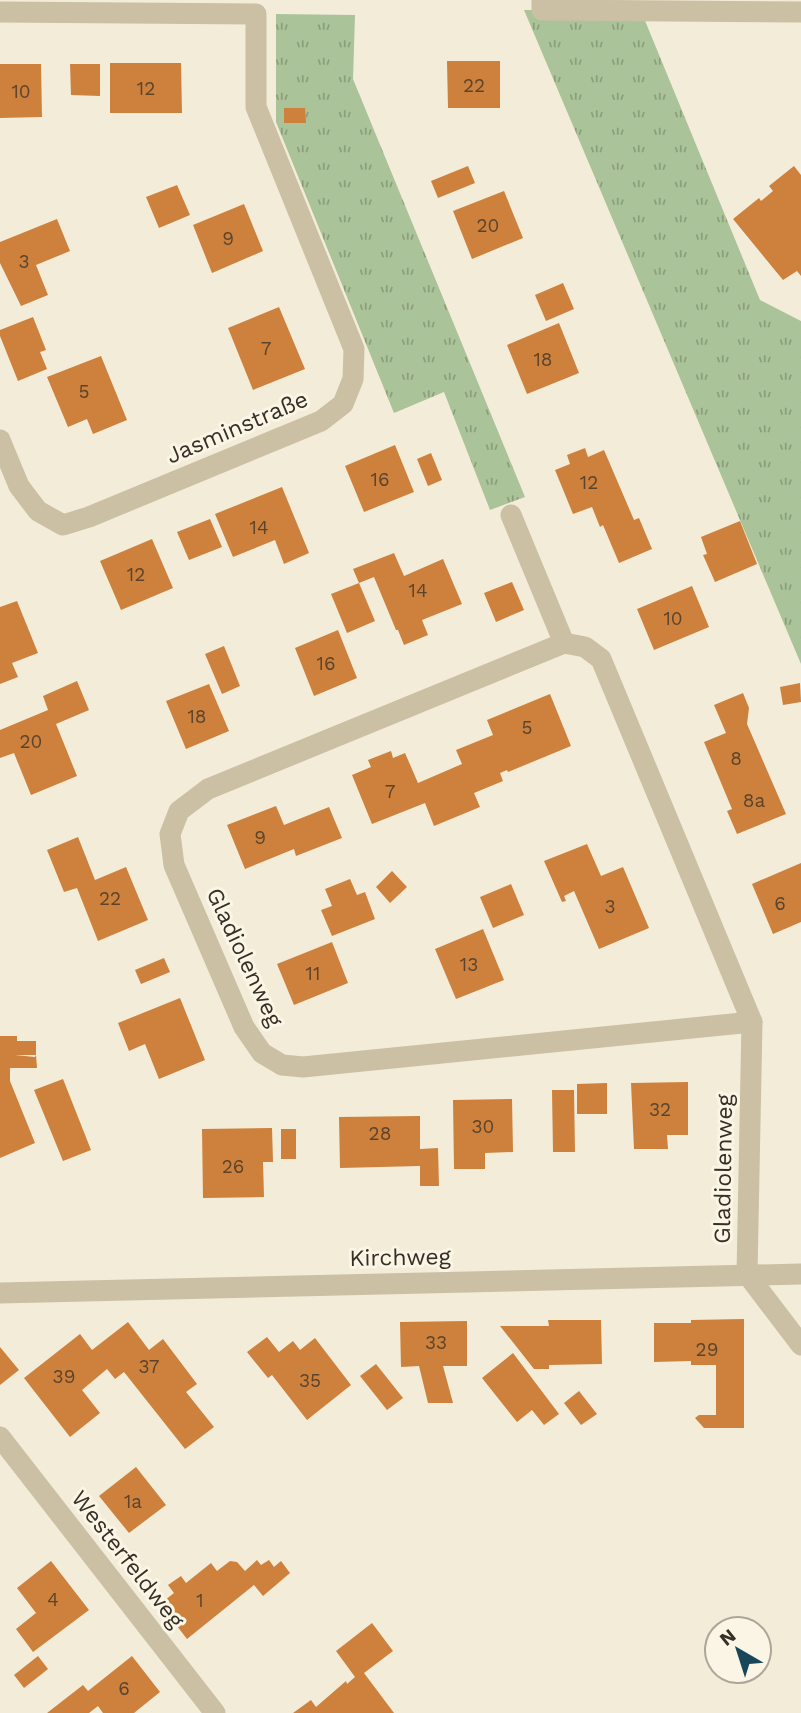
<svg xmlns="http://www.w3.org/2000/svg" width="801" height="1713" viewBox="0 0 801 1713" font-family="'Work Sans',sans-serif">
<defs>
<pattern id="grass-tufts" width="24" height="20" patternUnits="userSpaceOnUse" patternTransform="scale(1.75)"><rect width="24" height="20" fill="#abc398"/><path d="M3 7l-1-3M5 7V3M7 7l1-3M15 17l-1-3M17 17v-4M19 17l1-3" fill="none" stroke="#8c9f7c"/></pattern>
</defs>
<rect width="100%" height="100%" fill="#f3ecd9"/>
<g fill="url(#grass-tufts)">
<polygon points="524,10 641,11 760,300 801,321 801,664"/>
<polygon points="276,14 355,15 353,79 525,497 490,510 444,392 394,413 276,122"/>
</g>
<g fill="#cd813c">
<polygon points="447,61 500,61 500,108 448,108"/>
<polygon points="110,63 181,63 182,113 110,113"/>
<polygon points="0,64 41,64 42,117 0,118"/>
<polygon points="70,64 100,64 100,96 71,95"/>
<polygon points="284,108 305,108 306,123 284,123"/>
<polygon points="468,166 475,183 438,198 431,181"/>
<polygon points="794,166 801,175 801,276 797,271 783,280 733,219 759,198 761,201 773,191 769,186"/>
<polygon points="177,185 190,215 159,228 146,197"/>
<polygon points="504,191 523,238 472,259 453,211"/>
<polygon points="244,204 263,251 212,273 193,225"/>
<polygon points="57,219 70,251 36,265 48,295 21,306 0,263 0,242"/>
<polygon points="563,283 574,309 546,321 535,295"/>
<polygon points="279,307 305,369 253,390 228,328"/>
<polygon points="33,317 46,350 40,352 47,369 18,381 0,336 0,330"/>
<polygon points="559,323 579,373 527,394 507,345"/>
<polygon points="101,356 127,420 93,434 87,419 68,427 47,377"/>
<polygon points="395,445 414,492 364,512 345,466"/>
<polygon points="585,448 588,457 604,450 634,520 639,518 652,549 619,563 603,525 600,527 592,507 573,514 555,470 570,464 567,455"/>
<polygon points="431,453 442,480 428,486 417,459"/>
<polygon points="282,487 309,553 284,564 275,540 233,557 215,514"/>
<polygon points="210,519 222,547 189,560 177,532"/>
<polygon points="740,521 757,564 715,582 703,555 707,554 701,537"/>
<polygon points="152,539 173,588 121,610 100,561"/>
<polygon points="394,553 404,576 443,559 462,604 422,620 428,635 404,645 398,630 396,630 374,577 359,583 353,569"/>
<polygon points="512,582 524,610 496,622 484,593"/>
<polygon points="359,583 375,621 347,633 331,594"/>
<polygon points="692,586 709,627 654,650 637,609"/>
<polygon points="17,601 38,653 12,663 18,677 0,684 0,607"/>
<polygon points="338,630 357,678 314,696 295,648"/>
<polygon points="224,646 240,686 222,694 205,654"/>
<polygon points="77,681 89,710 56,724 77,776 31,795 14,753 0,758 0,730 48,710 43,696"/>
<polygon points="800,683 801,702 783,705 780,687"/>
<polygon points="209,684 229,731 186,749 166,701"/>
<polygon points="743,693 749,708 747,724 786,814 737,834 727,811 732,809 704,742 726,733 714,705"/>
<polygon points="550,694 571,746 508,772 507,770 500,773 503,781 474,793 480,807 434,826 425,803 372,824 352,775 371,767 368,760 391,751 393,758 405,753 418,783 462,764 456,750 493,735 487,720"/>
<polygon points="276,806 284,825 329,807 342,838 296,856 294,849 245,869 227,825"/>
<polygon points="78,837 95,880 126,867 148,920 98,941 77,888 64,892 47,850"/>
<polygon points="587,844 601,876 623,867 649,928 599,949 574,891 564,896 566,901 562,902 544,861"/>
<polygon points="801,863 801,922 773,934 752,884"/>
<polygon points="392,871 407,887 390,903 376,887"/>
<polygon points="350,879 357,895 365,892 375,919 332,936 321,910 332,906 325,889"/>
<polygon points="511,884 524,915 493,928 480,897"/>
<polygon points="483,929 504,980 456,999 435,949"/>
<polygon points="332,942 348,983 294,1005 277,964"/>
<polygon points="164,958 170,972 141,984 135,970"/>
<polygon points="180,998 205,1060 159,1079 145,1044 129,1051 118,1023"/>
<polygon points="0,1036 17,1036 17,1041 36,1041 36,1055 15,1055 35,1057 36,1055 37,1068 10,1068 10,1081 35,1143 0,1158"/>
<polygon points="63,1079 91,1150 63,1161 34,1090"/>
<polygon points="688,1082 688,1135 667,1135 668,1149 634,1149 631,1083"/>
<polygon points="607,1083 607,1114 577,1114 577,1084"/>
<polygon points="552,1090 574,1090 575,1152 553,1152"/>
<polygon points="512,1099 513,1152 485,1153 485,1169 454,1169 453,1100"/>
<polygon points="420,1116 420,1149 438,1148 439,1186 420,1186 420,1166 340,1168 339,1117"/>
<polygon points="272,1128 273,1162 263,1162 264,1197 203,1198 202,1129"/>
<rect x="281" y="1129" width="15" height="30"/>
<polygon points="744,1319 744,1428 704,1428 695,1418 699,1415 716,1415 716,1365 691,1365 691,1361 654,1362 654,1323 691,1323 691,1320"/>
<polygon points="548,1320 601,1320 602,1364 549,1365 549,1369 534,1369 500,1326 549,1326"/>
<polygon points="467,1321 467,1366 443,1366 453,1403 428,1403 419,1366 401,1367 400,1322"/>
<polygon points="128,1322 149,1350 163,1339 197,1384 186,1392 214,1427 185,1449 124,1372 115,1379 107,1369 82,1390 100,1413 70,1437 24,1378 80,1334 92,1350"/>
<polygon points="267,1337 279,1352 293,1341 300,1350 315,1338 351,1385 307,1420 272,1375 268,1378 247,1352"/>
<polygon points="0,1347 19,1370 0,1385"/>
<polygon points="513,1353 559,1414 544,1425 532,1410 517,1422 482,1378"/>
<polygon points="376,1364 403,1398 387,1410 360,1376"/>
<polygon points="579,1391 597,1414 581,1425 564,1403"/>
<polygon points="136,1467 166,1505 129,1533 99,1496"/>
<polygon points="257,1560 261,1565 269,1560 274,1567 281,1561 290,1573 263,1596 254,1585 187,1639 160,1604 174,1593 168,1585 181,1576 186,1583 211,1563 217,1571 230,1561 237,1562 245,1571"/>
<polygon points="51,1561 89,1610 33,1652 16,1629 36,1613 17,1588"/>
<polygon points="372,1623 393,1651 364,1673 394,1713 293,1713 311,1700 316,1707 346,1681 347,1684 355,1677 336,1651"/>
<polygon points="38,1656 48,1669 24,1688 14,1675"/>
<polygon points="132,1656 160,1692 134,1713 103,1713 98,1706 89,1713 47,1713 83,1685 88,1691"/>
</g>
<g fill="none" stroke-linecap="round" stroke-linejoin="round">
<g stroke="#cbbfa4" stroke-width="21">
<polyline points="542,0 542,10 801,12"/>
<polyline points="0,12 256,14 256,107 354,349 353,379 343,404 321,421 89,517 63,525 38,511 19,486 0,440"/>
<polyline points="511,515 564,643 208,789 179,811 170,834 174,865 244,1027 262,1053 282,1065 303,1067 752,1022"/>
<polyline points="564,643 585,647 601,659 752,1022 747,1274 801,1345"/>
<polyline points="0,1293 801,1274"/>
<polyline points="0,1437 215,1713"/>
</g>
</g>
<g text-anchor="middle" stroke-width="6" stroke-linejoin="round" paint-order="stroke">
<g font-size="19" fill="#5c442c">
<text x="474" y="92">22</text>
<text x="146" y="95">12</text>
<text x="21" y="98">10</text>
<text x="488" y="232">20</text>
<text x="228" y="245">9</text>
<text x="24" y="268">3</text>
<text x="266" y="355">7</text>
<text x="543" y="366">18</text>
<text x="84" y="398">5</text>
<text x="380" y="486">16</text>
<text x="589" y="489">12</text>
<text x="259" y="534">14</text>
<text x="136" y="581">12</text>
<text x="418" y="597">14</text>
<text x="673" y="625">10</text>
<text x="326" y="670">16</text>
<text x="197" y="723">18</text>
<text x="527" y="734">5</text>
<text x="31" y="748">20</text>
<text x="736" y="765">8</text>
<text x="390" y="798">7</text>
<text x="754" y="807">8a</text>
<text x="260" y="844">9</text>
<text x="110" y="905">22</text>
<text x="780" y="910">6</text>
<text x="610" y="913">3</text>
<text x="469" y="971">13</text>
<text x="313" y="980">11</text>
<text x="660" y="1116">32</text>
<text x="483" y="1133">30</text>
<text x="380" y="1140">28</text>
<text x="233" y="1173">26</text>
<text x="436" y="1349">33</text>
<text x="707" y="1356">29</text>
<text x="149" y="1373">37</text>
<text x="64" y="1383">39</text>
<text x="310" y="1387">35</text>
<text x="133" y="1508">1a</text>
<text x="53" y="1606">4</text>
<text x="200" y="1607">1</text>
<text x="124" y="1695">6</text>
</g>
<g font-size="23" fill="#362f26" stroke="#faf5e5">
<text transform="translate(237 427) rotate(-23)" y="8">Jasminstraße</text>
<text transform="translate(245 957) rotate(65)" y="8">Gladiolenweg</text>
<text transform="translate(723 1169) rotate(-89)" y="8">Gladiolenweg</text>
<text transform="translate(400 1257) rotate(-1)" y="8">Kirchweg</text>
<text transform="translate(128 1559) rotate(52)" y="8">Westerfeldweg</text>
</g>
</g>
<g transform="translate(738 1650) rotate(321)"><circle r="33" fill="#faf5e5" stroke="#aca699" stroke-width="2"/>
<path d="M0-5L12 26L0 18L-12 26Z" fill="#19475a"/>
<text y="-10" font-size="19" font-weight="bold" text-anchor="middle" fill="#362f26">N</text>
</g>
</svg>
